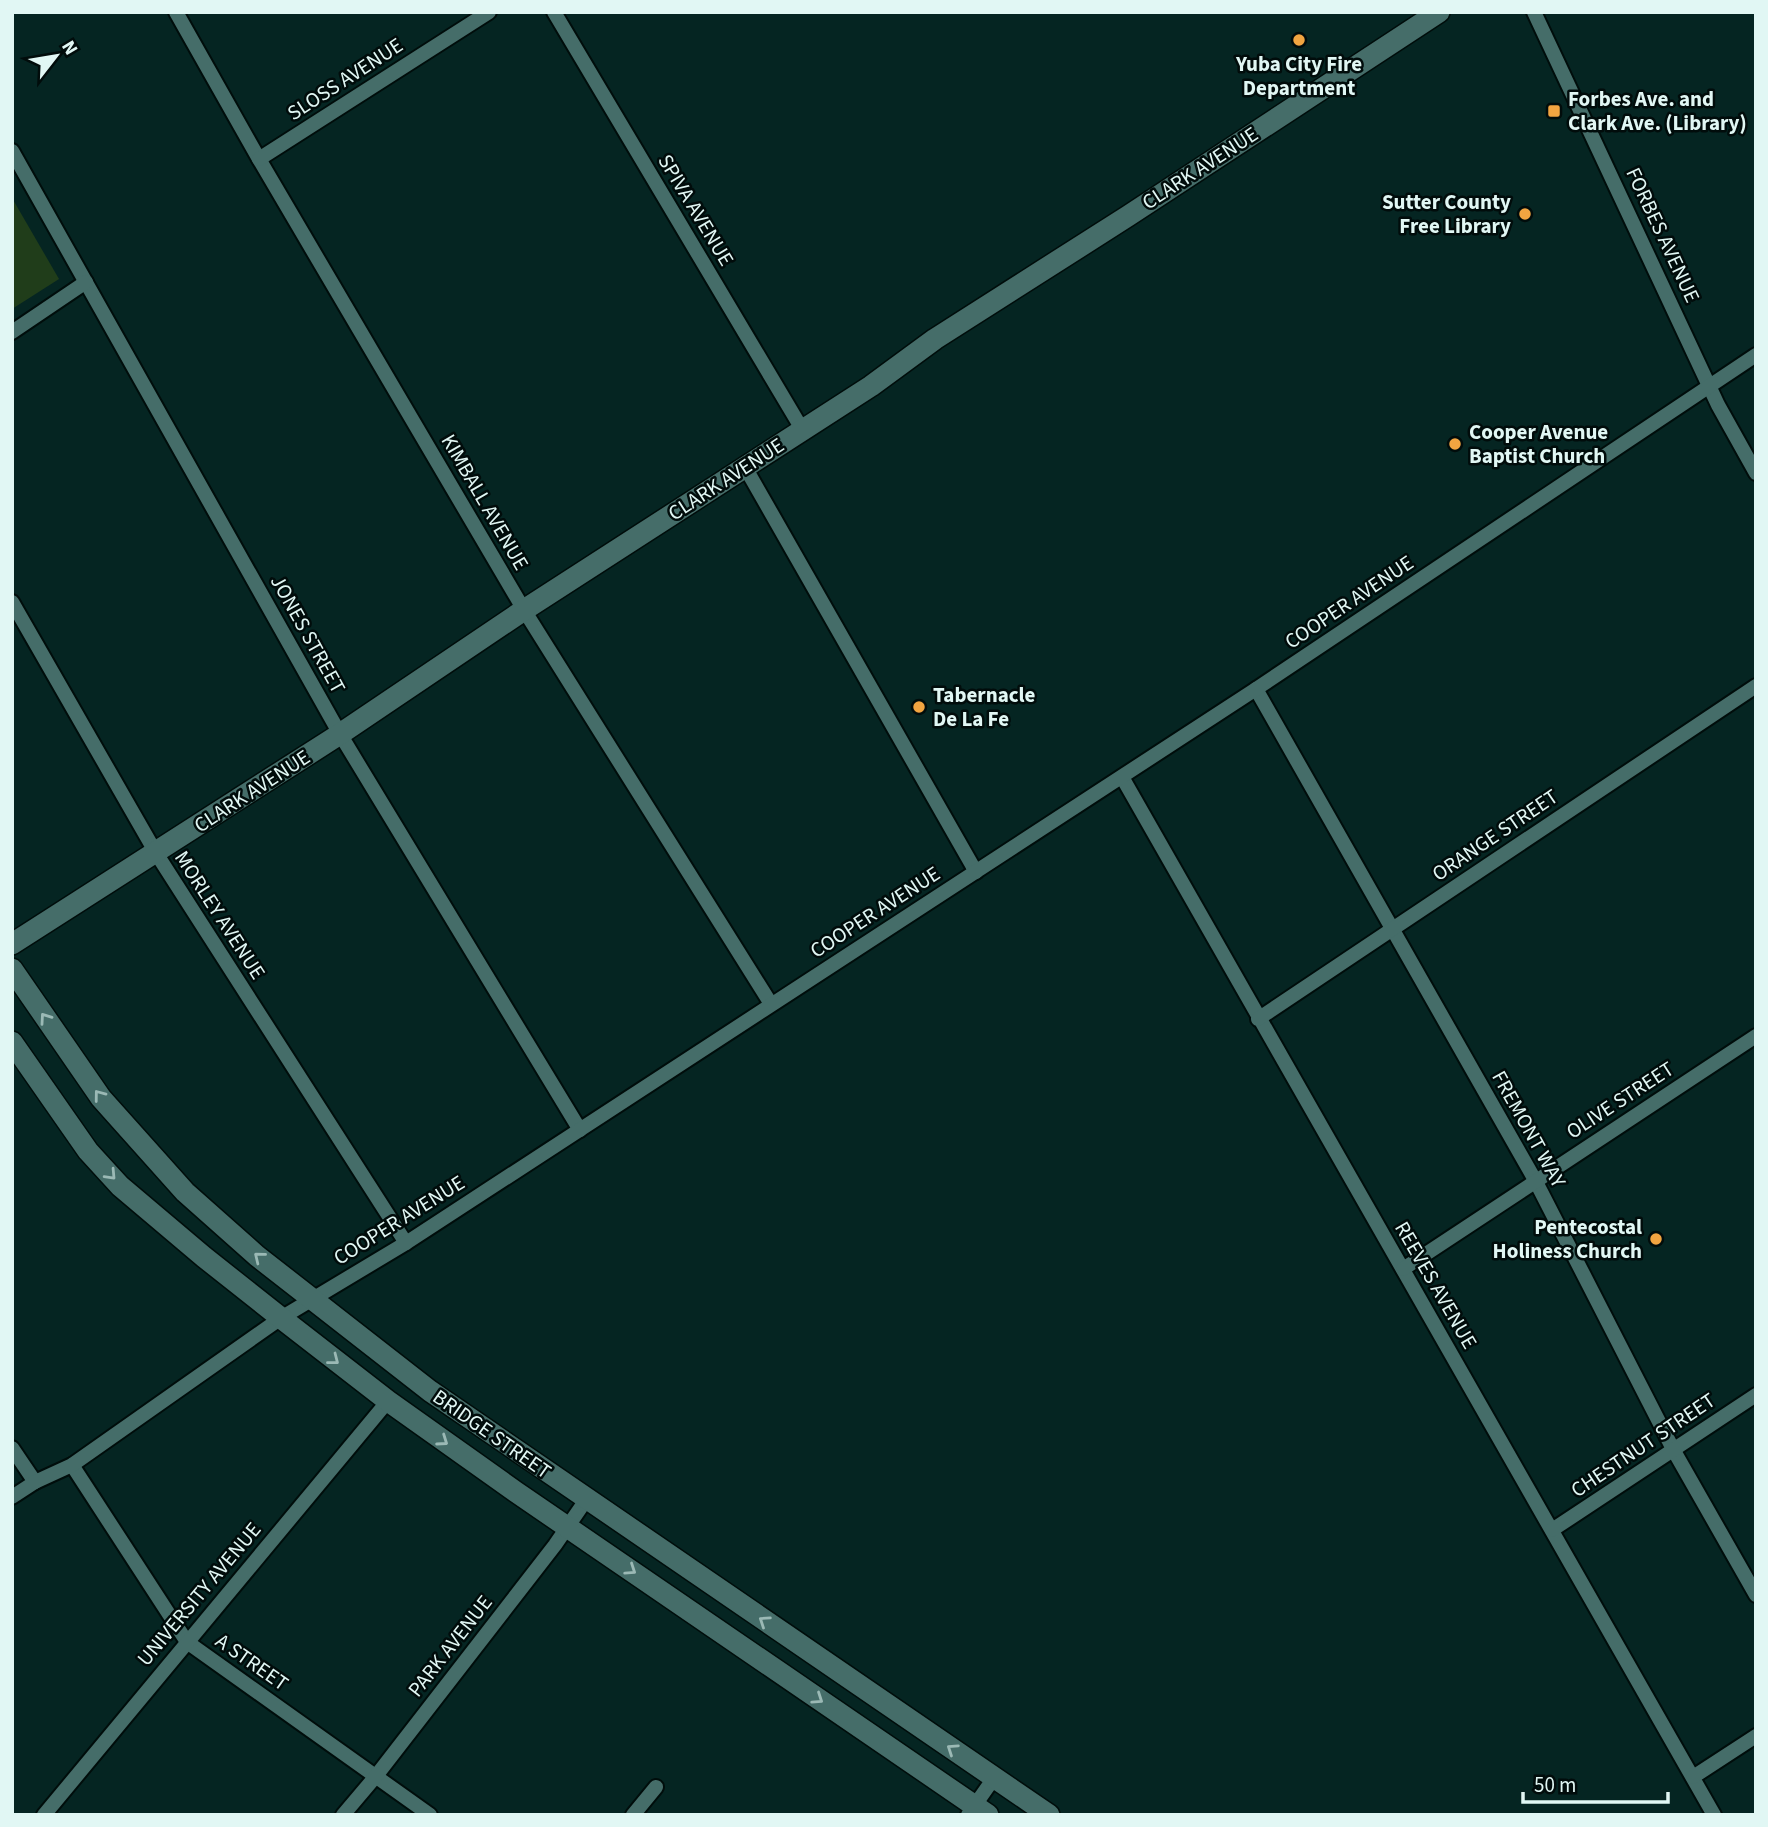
<svg xmlns="http://www.w3.org/2000/svg" width="1768" height="1827" viewBox="0 0 1768 1827" font-family="'Source Sans 3',sans-serif">
<rect width="100%" height="100%" fill="#052522"/>
<polygon fill="#203d1a" points="12,198 59,279 12,309"/>
<g fill="none" stroke-linecap="round" stroke-linejoin="round">
<defs>
<g id="street">
<polyline points="176,12 259,159 524,610 771,1004"/>
<polyline points="554,12 802,429"/>
<polyline points="1534,12 1718,405 1756,473"/>
<polyline points="12,151 340,734 580,1130"/>
<polyline points="259,159 489,12"/>
<polyline points="12,332 86,282"/>
<polyline points="745,467 976,872"/>
<polyline points="12,602 156,853 406,1243"/>
<polyline points="1256,689 1535,1180 1674,1451 1756,1595"/>
<polyline points="1122,777 1714,1815"/>
<polyline points="1258,1019 1756,686"/>
<polyline points="1403,1269 1756,1036"/>
<polyline points="12,1448 35,1482"/>
<polyline points="72,1465 187,1642 430,1815"/>
<polyline points="12,1497 35,1482 72,1465 281,1318 406,1243 1256,689 1756,355"/>
<polyline points="1552,1530 1756,1395"/>
<polyline points="1693,1777 1756,1736"/>
<polyline points="44,1815 388,1401"/>
<polyline points="343,1815 376,1776 555,1545 586,1500"/>
<polyline points="633,1815 656,1787"/>
<polyline points="968,1815 994,1778"/>
</g>
<g id="secondary">
<polyline points="12,944 340,734 524,610 871,386 935,339 1128,216 1439,12"/>
<polyline points="12,969 101,1098 185,1192 257,1256 430,1391 1049,1815"/>
<polyline points="12,1042 88,1151 120,1186 204,1257 281,1318 388,1401 516,1492 988,1815"/>
</g>
</defs>
<use href="#street" stroke="#000d0b" stroke-width="18"/>
<use href="#secondary" stroke="#000d0b" stroke-width="24"/>
<use href="#street" stroke="#456d69" stroke-width="14"/>
<use href="#secondary" stroke="#456d69" stroke-width="21"/>
</g>
<defs><path id="oneway-chevron" d="M-2-3.5L2.5 0L-2 3.5" fill="none" stroke-width="1.6" stroke-linecap="round" stroke-linejoin="round" transform="scale(1.75)"/></defs>
<g stroke="#9bb9b5">
<use href="#oneway-chevron" transform="translate(45 1018) rotate(-125)"/>
<use href="#oneway-chevron" transform="translate(99 1095) rotate(-127)"/>
<use href="#oneway-chevron" transform="translate(111 1175) rotate(47)"/>
<use href="#oneway-chevron" transform="translate(259 1257) rotate(-141)"/>
<use href="#oneway-chevron" transform="translate(334 1360) rotate(38)"/>
<use href="#oneway-chevron" transform="translate(443 1441) rotate(35)"/>
<use href="#oneway-chevron" transform="translate(631 1570) rotate(34)"/>
<use href="#oneway-chevron" transform="translate(764 1621) rotate(-146)"/>
<use href="#oneway-chevron" transform="translate(818 1699) rotate(34)"/>
<use href="#oneway-chevron" transform="translate(952 1749) rotate(-146)"/>
</g>
<g fill="#f2a541" stroke="#010c0b" stroke-width="2.5">
<circle cx="1299" cy="40" r="7"/>
<rect x="1547" y="104" width="14" height="14" rx="3.5"/>
<circle cx="1525" cy="214" r="7"/>
<circle cx="1455" cy="444" r="7"/>
<circle cx="919" cy="707" r="7"/>
<circle cx="1656" cy="1239" r="7"/>
</g>
<g text-anchor="middle" stroke-width="5" stroke-linejoin="round" paint-order="stroke">
<g font-size="21" font-weight="bold" fill="#e1f7f4" stroke="#010c0b" text-anchor="start">
<text x="1299" y="71" text-anchor="middle">Yuba City Fire<tspan x="1299" dy="24">Department</tspan></text>
<text x="1568" y="106">Forbes Ave. and<tspan x="1568" dy="24">Clark Ave. (Library)</tspan></text>
<text x="1511" y="209" text-anchor="end">Sutter County<tspan x="1511" dy="24">Free Library</tspan></text>
<text x="1469" y="439">Cooper Avenue<tspan x="1469" dy="24">Baptist Church</tspan></text>
<text x="933" y="702">Tabernacle<tspan x="933" dy="24">De La Fe</tspan></text>
<text x="1642" y="1234" text-anchor="end">Pentecostal<tspan x="1642" dy="24">Holiness Church</tspan></text>
</g>
<g font-size="21" fill="#e1f7f4" stroke="#010c0b">
<text transform="translate(345 79) rotate(-33)" y="7">SLOSS AVENUE</text>
<text transform="translate(1200 168) rotate(-33)" y="7">CLARK AVENUE</text>
<text transform="translate(696 210) rotate(59)" y="7">SPIVA AVENUE</text>
<text transform="translate(1663 235) rotate(65)" y="7">FORBES AVENUE</text>
<text transform="translate(726 479) rotate(-33)" y="7">CLARK AVENUE</text>
<text transform="translate(485 502) rotate(60)" y="7">KIMBALL AVENUE</text>
<text transform="translate(1349 602) rotate(-34)" y="7">COOPER AVENUE</text>
<text transform="translate(308 634) rotate(61)" y="7">JONES STREET</text>
<text transform="translate(252 791) rotate(-33)" y="7">CLARK AVENUE</text>
<text transform="translate(1495 835) rotate(-34)" y="7">ORANGE STREET</text>
<text transform="translate(875 912) rotate(-33)" y="7">COOPER AVENUE</text>
<text transform="translate(220 915) rotate(57)" y="7">MORLEY AVENUE</text>
<text transform="translate(1620 1100) rotate(-33)" y="7">OLIVE STREET</text>
<text transform="translate(1529 1129) rotate(61)" y="7">FREMONT WAY</text>
<text transform="translate(399 1220) rotate(-32)" y="7">COOPER AVENUE</text>
<text transform="translate(1436 1285) rotate(60)" y="7">REEVES AVENUE</text>
<text transform="translate(492 1434) rotate(35)" y="7">BRIDGE STREET</text>
<text transform="translate(1643 1445) rotate(-34)" y="7">CHESTNUT STREET</text>
<text transform="translate(199 1594) rotate(-50)" y="7">UNIVERSITY AVENUE</text>
<text transform="translate(450 1646) rotate(-52)" y="7">PARK AVENUE</text>
<text transform="translate(252 1662) rotate(35)" y="7">A STREET</text>
</g>
</g>
<rect width="1768" height="1827" fill="none" stroke="#e1f7f4" stroke-width="28"/>
<g transform="translate(56 56) rotate(59)" stroke="#010c0b" stroke-width="5" paint-order="stroke">
<path d="M0-5L12 26L0 18L-12 26Z" fill="#e1f7f4"/>
<text y="-10" font-size="19" font-weight="bold" text-anchor="middle" fill="#e1f7f4">N</text>
</g>
<path d="M1523 1792v10h145v-10" fill="none" stroke="#e1f7f4" stroke-width="3.5"/>
<text x="1534" y="1792" font-size="21" fill="#e1f7f4" stroke="#010c0b" stroke-width="5" paint-order="stroke">50 m</text>
</svg>
